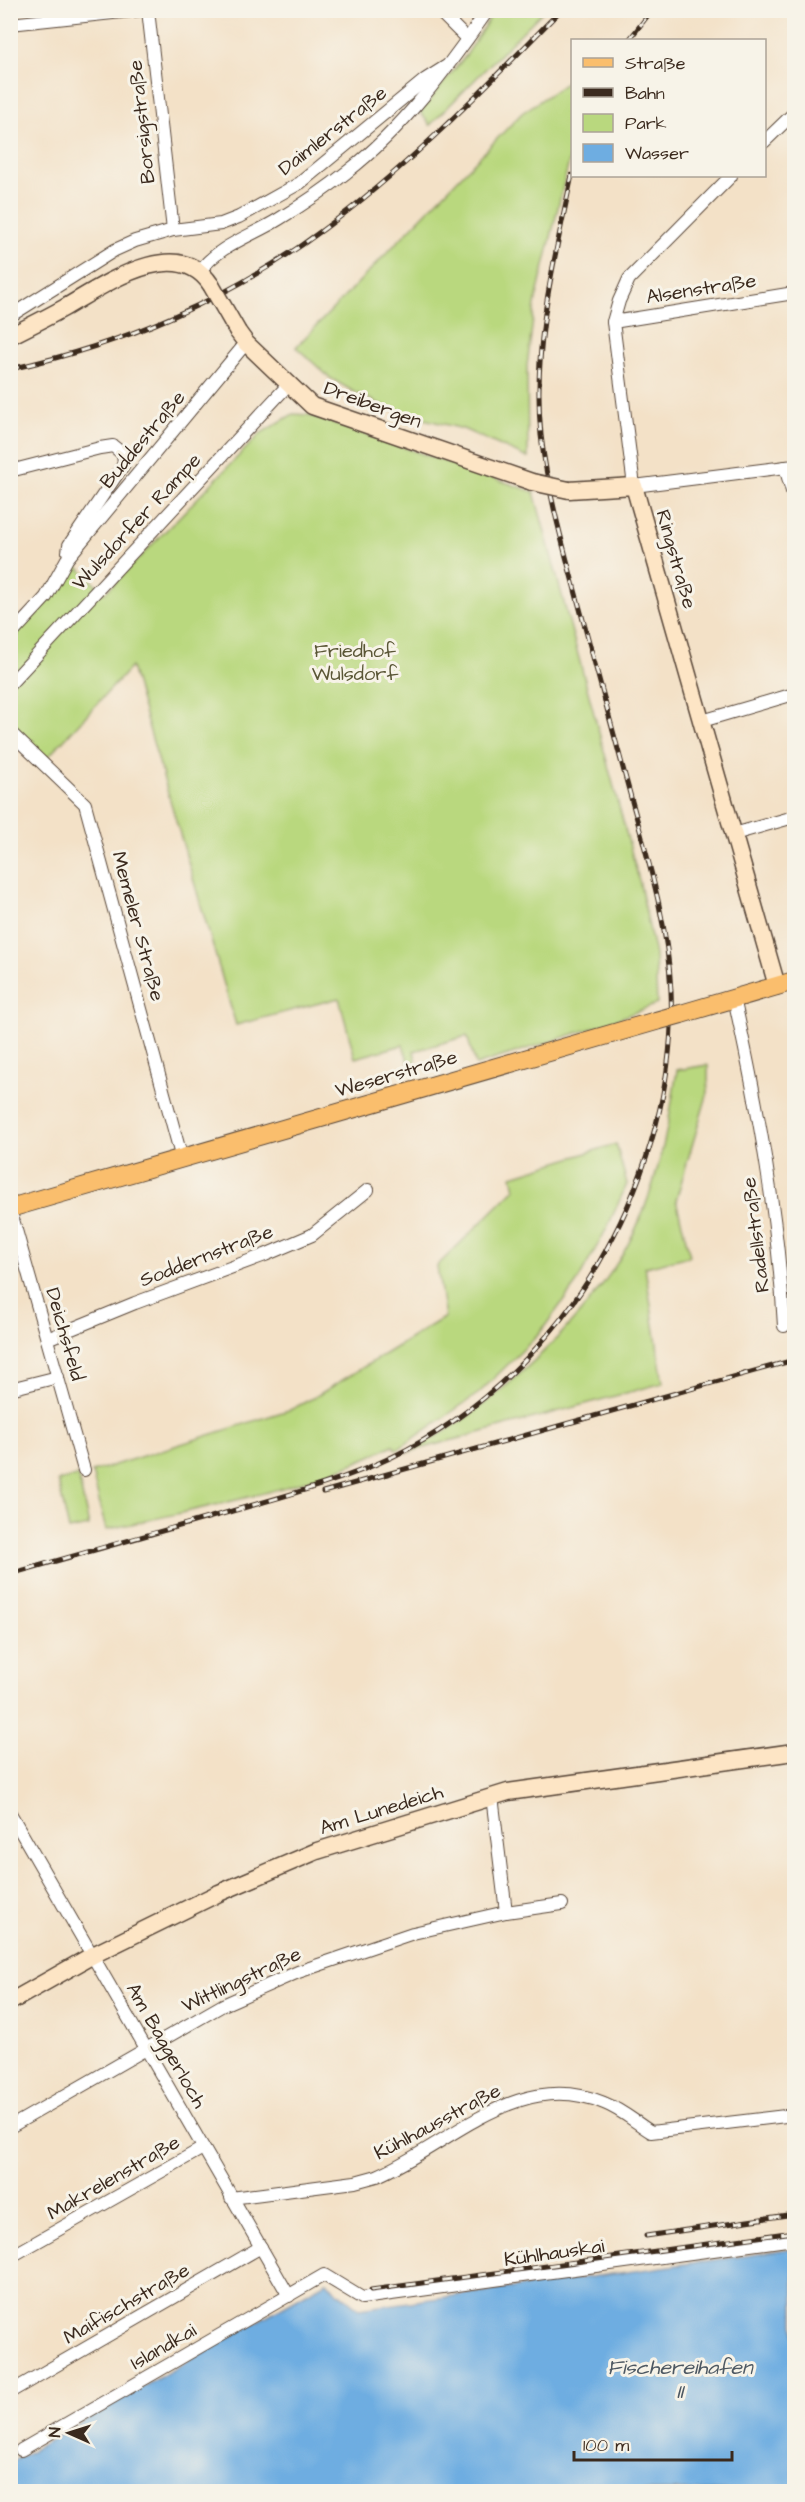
<svg xmlns="http://www.w3.org/2000/svg" width="805" height="2502" viewBox="0 0 805 2502" font-family="'Architects Daughter',sans-serif">
<rect width="100%" height="100%" fill="#f7f3e8"/>
<filter id="ink" filterUnits="userSpaceOnUse"><feTurbulence type="fractalNoise" baseFrequency=".0167" numOctaves="2"/><feDisplacementMap in="SourceGraphic" scale="12" xChannelSelector="R" yChannelSelector="G"/><feConvolveMatrix kernelMatrix="1 2 1 2 8 2 1 2 1" color-interpolation-filters="sRGB"/></filter>
<filter id="wash" filterUnits="userSpaceOnUse"><feTurbulence type="fractalNoise" baseFrequency=".008" numOctaves="4" result="noise"/><feDisplacementMap in="SourceGraphic" scale="24" xChannelSelector="R" yChannelSelector="G"/><feGaussianBlur stdDeviation="1.35" result="paint"/><feColorMatrix in="noise" values="0 0 0 0 0 0 0 0 0 0 0 0 0 0 0 0 0 1.4 0 .05"/><feComposite in="paint" operator="in"/></filter>
<g filter="url(#wash)">
<rect width="100%" height="100%" fill="#f3e1c7"/>
<g fill="#b9d87e" stroke="#7a814e" stroke-width="1.5">
<polygon points="494,11 543,11 430,125 420,112 467,54"/>
<polygon points="572,79 572,149 535,304 527,366 528,458 463,429 397,412 356,393 330,378 296,347 522,113"/>
<polygon points="293,414 309,415 534,492 640,884 655,955 657,1004 596,1027 476,1065 467,1036 414,1051 416,1061 409,1063 403,1045 355,1058 339,998 236,1025 131,667 46,759 11,726 11,639 76,565 105,593 261,433"/>
<path d="M 708,1065 L 708,1092 L 676,1200 L 690,1256 L 645,1267 L 663,1383 L 405,1453 C 422,1444 441,1435 457,1424 C 518,1381 589,1314 626,1248 C 656,1194 668,1130 677,1070 Z"/>
<path d="M 616,1144 L 627,1184 L 607,1228 L 576,1284 L 539,1334 L 479,1393 L 397,1450 L 393,1445 C 306,1491 201,1507 106,1530 L 92,1472 L 292,1409 L 315,1397 L 445,1317 L 437,1266 L 515,1189 L 512,1176 Z"/>
<polygon points="78,1476 89,1526 69,1530 58,1481"/>
</g>
<polygon fill="#6eade1" stroke="#546c80" stroke-width="1.5" points="794,2249 794,2491 11,2492 10,2463 326,2282 359,2309"/>
</g>
<g filter="url(#ink)">
<g fill="none" stroke-linecap="round" stroke-linejoin="round">
<defs>
<g id="street">
<polyline points="148,10 173,230"/>
<polyline points="438,10 467,39"/>
<polyline points="10,24 141,10"/>
<polyline points="764,142 794,113"/>
<polyline points="731,176 629,279 619,301 613,322 634,486 794,466"/>
<path d="M 200,271 C 219,245 252,236 279,219 C 302,205 326,189 347,172 C 404,128 447,68 488,10"/>
<polyline points="10,316 115,250 135,241 173,230 221,224 239,217 300,183 426,79 445,67"/>
<polyline points="613,322 794,293"/>
<polyline points="785,467 794,498"/>
<polyline points="10,471 100,448 113,446 123,454 124,464 69,545 68,552"/>
<polyline points="10,636 46,597 67,559 246,343"/>
<polyline points="10,684 289,384"/>
<polyline points="702,721 794,694"/>
<polyline points="10,732 85,804 182,1159"/>
<polyline points="734,834 794,817"/>
<path d="M 734,998 C 758,1106 778,1216 784,1326"/>
<polyline points="10,1209 84,1470"/>
<polyline points="47,1339 135,1303 265,1255 312,1235 368,1190"/>
<polyline points="10,1389 58,1377"/>
<polyline points="10,1813 289,2296"/>
<polyline points="506,1912 562,1904"/>
<polyline points="10,2127 223,2005 298,1972 413,1933 506,1912 492,1796"/>
<path d="M 231,2198 L 355,2182 L 377,2176 C 450,2145 519,2067 604,2103 C 622,2110 635,2122 651,2132 L 794,2115"/>
<polyline points="10,2257 203,2148"/>
<polyline points="10,2392 261,2247"/>
<polyline points="21,2450 324,2275 362,2298 794,2239"/>
</g>
<g id="secondary">
<polyline points="238,332 246,343 312,406 532,482"/>
<path d="M 10,336 C 28,327 46,318 64,308 C 101,287 177,232 211,285"/>
<polyline points="569,490 634,486 777,986"/>
<polyline points="10,2002 93,1955 219,1893 317,1851 508,1792 794,1752"/>
</g>
<g id="primary">
<polyline points="681,1014 794,981"/>
<polyline points="10,1208 656,1021"/>
</g>
</defs>
<use href="#street" stroke="#574537" stroke-width="14"/>
<use href="#secondary" stroke="#574537" stroke-width="19"/>
<use href="#primary" stroke="#574537" stroke-width="20"/>
<use href="#street" stroke="#fff" stroke-width="12"/>
<use href="#secondary" stroke="#fde5c5" stroke-width="16"/>
<use href="#primary" stroke="#fabe6d" stroke-width="18"/>
<defs>
<g id="rail">
<polyline points="629,40 652,10"/>
<path d="M 10,369 C 122,345 232,298 324,229 C 411,165 485,87 561,10"/>
<polyline points="323,1492 794,1360"/>
<path d="M 10,1574 C 83,1553 156,1532 229,1512 C 284,1496 340,1482 392,1457 C 480,1415 559,1337 605,1252 C 648,1174 675,1081 671,991 C 668,927 650,866 633,805 C 614,734 595,664 576,594 C 562,542 547,488 541,435 C 532,346 554,261 572,175"/>
<polyline points="646,2236 794,2214"/>
<polyline points="371,2290 794,2232"/>
</g>
</defs>
<use href="#rail" stroke="#3b2a1e" stroke-width="5"/>
<use href="#rail" stroke="#f7f3e8" stroke-width="3" stroke-dasharray="9" stroke-linecap="butt"/>
<defs>
<g id="secondary-bridge">
<polyline points="211,285 238,332"/>
<polyline points="532,482 569,490"/>
</g>
<polyline id="primary-bridge" points="656,1021 681,1014"/>
</defs>
<use href="#secondary-bridge" stroke="#574537" stroke-width="19" stroke-linecap="butt"/>
<use href="#primary-bridge" stroke="#574537" stroke-width="20" stroke-linecap="butt"/>
<use href="#secondary-bridge" stroke="#fde5c5" stroke-width="16"/>
<use href="#primary-bridge" stroke="#fabe6d" stroke-width="18"/>
</g>
</g>
<g text-anchor="middle" stroke-width="6" stroke-linejoin="round" paint-order="stroke">
<g font-size="20" fill="#3b2a1e" stroke="#f7f3e8">
<text transform="translate(141 122) rotate(-96)" y="7">Borsigstraße</text>
<text transform="translate(332 130) rotate(-38)" y="7">Daimlerstraße</text>
<text transform="translate(701 288) rotate(-9)" y="7">Alsenstraße</text>
<text transform="translate(373 404) rotate(20)" y="7">Dreibergen</text>
<text transform="translate(142 439) rotate(-50)" y="7">Buddestraße</text>
<text transform="translate(136 521) rotate(-47)" y="7">Wulsdorfer Rampe</text>
<text transform="translate(677 559) rotate(74)" y="7">Ringstraße</text>
<text transform="translate(139 926) rotate(75)" y="7">Memeler Straße</text>
<text transform="translate(396 1073) rotate(-16)" y="7">Weserstraße</text>
<text transform="translate(755 1235) rotate(-97)" y="7">Radellstraße</text>
<text transform="translate(206 1255) rotate(-21)" y="7">Soddernstraße</text>
<text transform="translate(66 1334) rotate(74)" y="7">Deichsfeld</text>
<text transform="translate(381 1809) rotate(-17)" y="7">Am Lunedeich</text>
<text transform="translate(241 1979) rotate(-25)" y="7">Wittlingstraße</text>
<text transform="translate(167 2045) rotate(60)" y="7">Am Baggerloch</text>
<text transform="translate(437 2121) rotate(-28)" y="7">Kühlhausstraße</text>
<text transform="translate(113 2177) rotate(-30)" y="7">Makrelenstraße</text>
<text transform="translate(554 2252) rotate(-8)" y="7">Kühlhauskai</text>
<text transform="translate(126 2303) rotate(-30)" y="7">Maifischstraße</text>
<text transform="translate(163 2346) rotate(-30)" y="7">Islandkai</text>
</g>
<g font-size="20" fill="#5a5636" stroke="#f7f3e8">
<text x="355" y="657">Friedhof<tspan x="355" dy="23">Wulsdorf</tspan></text>
</g>
<g font-size="21" font-style="italic" fill="#4d5862" stroke="#f7f3e8">
<text x="680" y="2374">Fischereihafen<tspan x="680" dy="24">II</tspan></text>
</g>
</g>
<rect width="805" height="2502" fill="none" stroke="#f7f3e8" stroke-width="36"/>
<rect x="571" y="39" width="195" height="138" fill="#f7f3e8" stroke="#aca397" stroke-width="1.5"/>
<rect x="583" y="58" width="30" height="9" fill="#fabe6d" stroke="#aca397" stroke-width="1.5"/>
<text x="625" y="69" font-size="18" fill="#3b2a1e">Straße</text>
<rect x="583" y="88" width="30" height="9" fill="#3b2a1e" stroke="#aca397" stroke-width="1.5"/>
<text x="625" y="99" font-size="18" fill="#3b2a1e">Bahn</text>
<rect x="583" y="114" width="30" height="18" fill="#b9d87e" stroke="#aca397" stroke-width="1.5"/>
<text x="625" y="129" font-size="18" fill="#3b2a1e">Park</text>
<rect x="583" y="144" width="30" height="18" fill="#6eade1" stroke="#aca397" stroke-width="1.5"/>
<text x="625" y="159" font-size="18" fill="#3b2a1e">Wasser</text>
<g transform="translate(69 2433) rotate(273)" stroke="#f7f3e8" stroke-width="4.5" paint-order="stroke">
<path d="M0-4.5L10 22L0 15L-10 22Z" fill="#3b2a1e"/>
<text y="-9" font-size="16" font-weight="bold" text-anchor="middle" fill="#3b2a1e">N</text>
</g>
<path d="M574 2451v9h158v-9" fill="none" stroke="#3b2a1e" stroke-width="3"/>
<text x="583" y="2451" font-size="18" fill="#3b2a1e" stroke="#f7f3e8" stroke-width="4.5" paint-order="stroke">100 m</text>
</svg>
